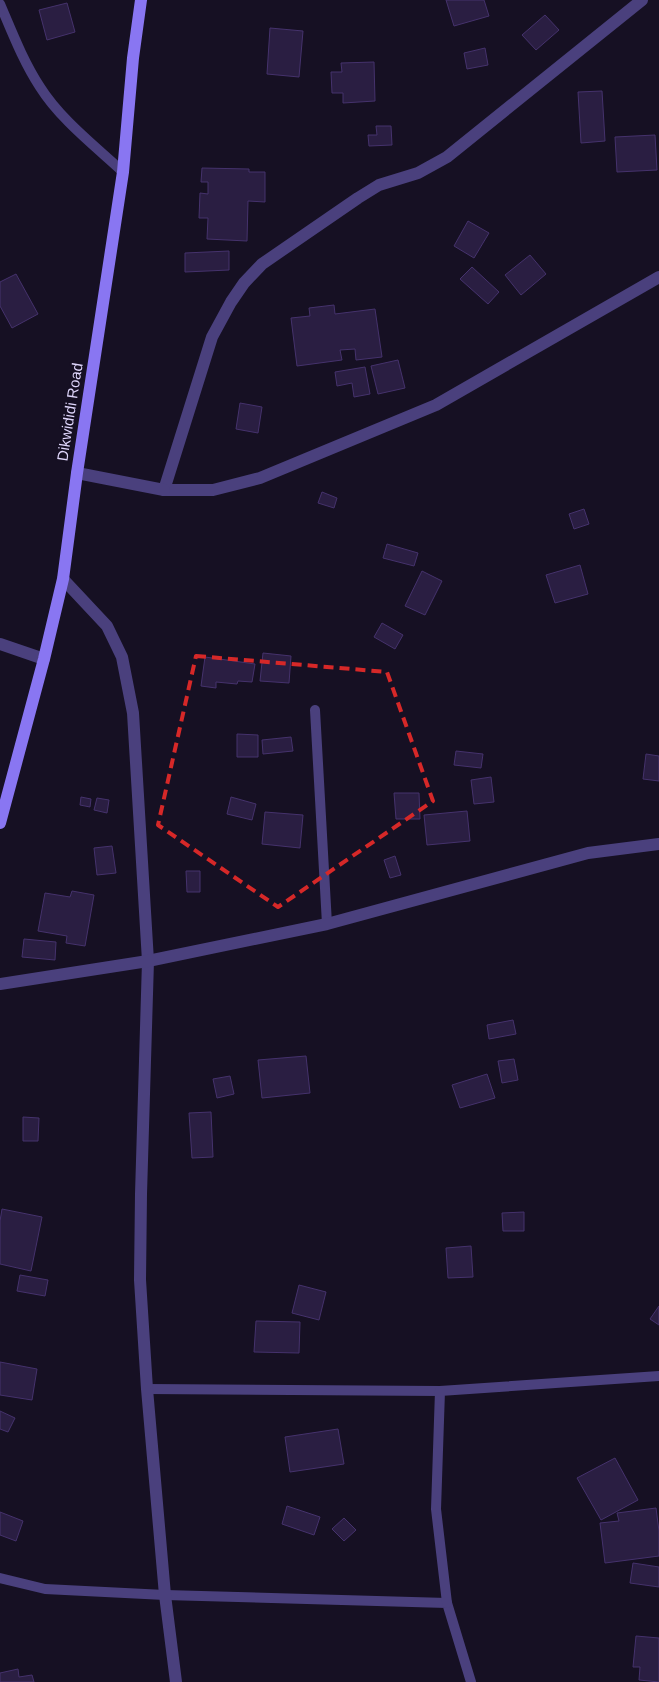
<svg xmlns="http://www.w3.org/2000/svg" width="659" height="1682" viewBox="0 0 659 1682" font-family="Arial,sans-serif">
<rect width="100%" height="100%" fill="#161023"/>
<g fill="#2a1e42" stroke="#45326c">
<polygon points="446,0 484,0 489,16 454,26"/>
<polygon points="67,3 75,32 47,40 39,10"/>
<polygon points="545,15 559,30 536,50 522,35"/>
<polygon points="270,28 303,31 299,77 267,74"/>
<polygon points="485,48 488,65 467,69 464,53"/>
<polygon points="374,62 375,101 343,103 343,93 332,93 331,72 342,72 341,63"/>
<polygon points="602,91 605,141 581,143 578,92"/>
<polygon points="376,126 391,126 392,145 369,146 368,135 377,135"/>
<polygon points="655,135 657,170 617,172 615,137"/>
<polygon points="202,168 249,169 249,172 265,172 265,202 248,201 247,241 207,239 208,218 199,218 200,193 208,194 208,182 201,182"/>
<polygon points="468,221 489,233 474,258 454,246"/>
<polygon points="229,251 229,270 185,272 185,253"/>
<polygon points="530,255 546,274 521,295 505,275"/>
<polygon points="472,267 499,292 488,304 460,279"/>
<polygon points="16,274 38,314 12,328 0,306 0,282"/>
<polygon points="334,305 335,314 375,309 382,357 356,360 355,349 340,350 342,360 297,366 291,318 310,316 309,308"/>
<polygon points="398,360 405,388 378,394 371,366"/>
<polygon points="365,367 370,394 354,397 352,383 337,386 335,372"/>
<polygon points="240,403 262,407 258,433 236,429"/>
<polygon points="322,492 337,498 334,508 318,503"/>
<polygon points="584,509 589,524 574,529 569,514"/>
<polygon points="387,544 418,553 414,566 383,558"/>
<polygon points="580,565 588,594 555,603 546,575"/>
<polygon points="422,571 442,581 425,615 405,606"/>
<polygon points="382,623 403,635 395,649 374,637"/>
<polygon points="263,653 291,656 289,683 260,681"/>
<polygon points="205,657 255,664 252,682 238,681 237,684 216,682 216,688 201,686"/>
<polygon points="237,734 258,735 258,757 237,757"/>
<polygon points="291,737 293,751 263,754 262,740"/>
<polygon points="456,751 483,754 481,768 454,765"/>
<polygon points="646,754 659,756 659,781 643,779"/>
<polygon points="491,777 494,802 474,804 471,780"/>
<polygon points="394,793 419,793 420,819 396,819"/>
<polygon points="81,797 91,799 90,807 80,805"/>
<polygon points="231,797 256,804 252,820 227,814"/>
<polygon points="97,798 109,800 107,813 94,810"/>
<polygon points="467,811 470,841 427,845 424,815"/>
<polygon points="265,812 303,815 300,848 262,844"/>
<polygon points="112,846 116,873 97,875 94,848"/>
<polygon points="395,856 401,875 390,878 384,860"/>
<polygon points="186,871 200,871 200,892 187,892"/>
<polygon points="72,891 94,895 85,946 66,943 67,936 38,931 45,893 70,897"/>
<polygon points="24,939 56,942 55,960 22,957"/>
<polygon points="513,1020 516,1034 489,1039 487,1025"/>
<polygon points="306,1056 310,1093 262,1098 258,1060"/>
<polygon points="514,1059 518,1080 502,1083 498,1061"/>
<polygon points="487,1074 495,1098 460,1108 452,1085"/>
<polygon points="230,1076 234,1094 217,1098 213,1079"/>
<polygon points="211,1112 213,1157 192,1158 189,1113"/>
<polygon points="23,1117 39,1118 38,1141 23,1141"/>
<polygon points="2,1209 42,1217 31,1271 0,1264 0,1221"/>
<polygon points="524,1212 524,1231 503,1231 502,1213"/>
<polygon points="471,1246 473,1277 448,1278 446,1248"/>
<polygon points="20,1275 48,1280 45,1296 17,1291"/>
<polygon points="299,1285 326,1292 319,1320 292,1313"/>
<polygon points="659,1306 659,1325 650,1319"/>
<polygon points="256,1321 300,1322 299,1353 254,1352"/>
<polygon points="0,1362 37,1369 32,1400 0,1395"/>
<polygon points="0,1411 15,1418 8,1432 0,1429"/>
<polygon points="338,1429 344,1464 290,1472 285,1437"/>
<polygon points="615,1458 638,1500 601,1520 577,1478"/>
<polygon points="287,1506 320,1517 314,1535 282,1524"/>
<polygon points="656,1508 659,1531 659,1556 605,1563 600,1523 619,1521 617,1513"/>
<polygon points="0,1512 23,1521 16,1541 0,1535"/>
<polygon points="344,1518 356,1530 344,1541 332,1529"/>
<polygon points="633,1563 659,1567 659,1587 630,1583"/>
<polygon points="636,1636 659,1638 659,1682 639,1680 640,1667 633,1667"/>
<polygon points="18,1669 19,1677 32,1675 34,1682 0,1682 0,1673"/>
</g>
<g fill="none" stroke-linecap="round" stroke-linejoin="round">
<g stroke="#4a407d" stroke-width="10">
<path d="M 0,4 C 12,32 23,61 40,87 C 60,119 95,146 123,172"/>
<polyline points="315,710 327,924"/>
<polyline points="147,1389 440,1391"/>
<polyline points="0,1578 45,1589 165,1595 447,1603 471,1682"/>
<polyline points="447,1603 436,1509 440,1391 659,1376"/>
</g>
<g stroke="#4a407d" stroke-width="12">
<polyline points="642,0 447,157 418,173 379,185 358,198 262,264 244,283 231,302 212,337 164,490 213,490 260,478 436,405 659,277"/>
<polyline points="77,473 164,490"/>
<polyline points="63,579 107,626 122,657 133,713 148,961 141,1194 140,1280 147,1389 165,1595 176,1682"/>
<polyline points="0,644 44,659"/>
<polyline points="0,984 148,961 327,924 588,853 659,844"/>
</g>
<polyline stroke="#8976f2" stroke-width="12" points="0,823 44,659 63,579 77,473 123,172 133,58 141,0"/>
</g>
<path fill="none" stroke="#d62828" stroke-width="4" stroke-dasharray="10 6" stroke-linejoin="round" d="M 196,656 L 387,672 L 433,801 L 278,907 L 158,825 Z"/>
<g text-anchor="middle" stroke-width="4" stroke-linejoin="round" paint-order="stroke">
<g font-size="15" fill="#dfd6fb" stroke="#161023">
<text transform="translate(70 412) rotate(-81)" y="5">Dikwididi Road</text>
</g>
</g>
</svg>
